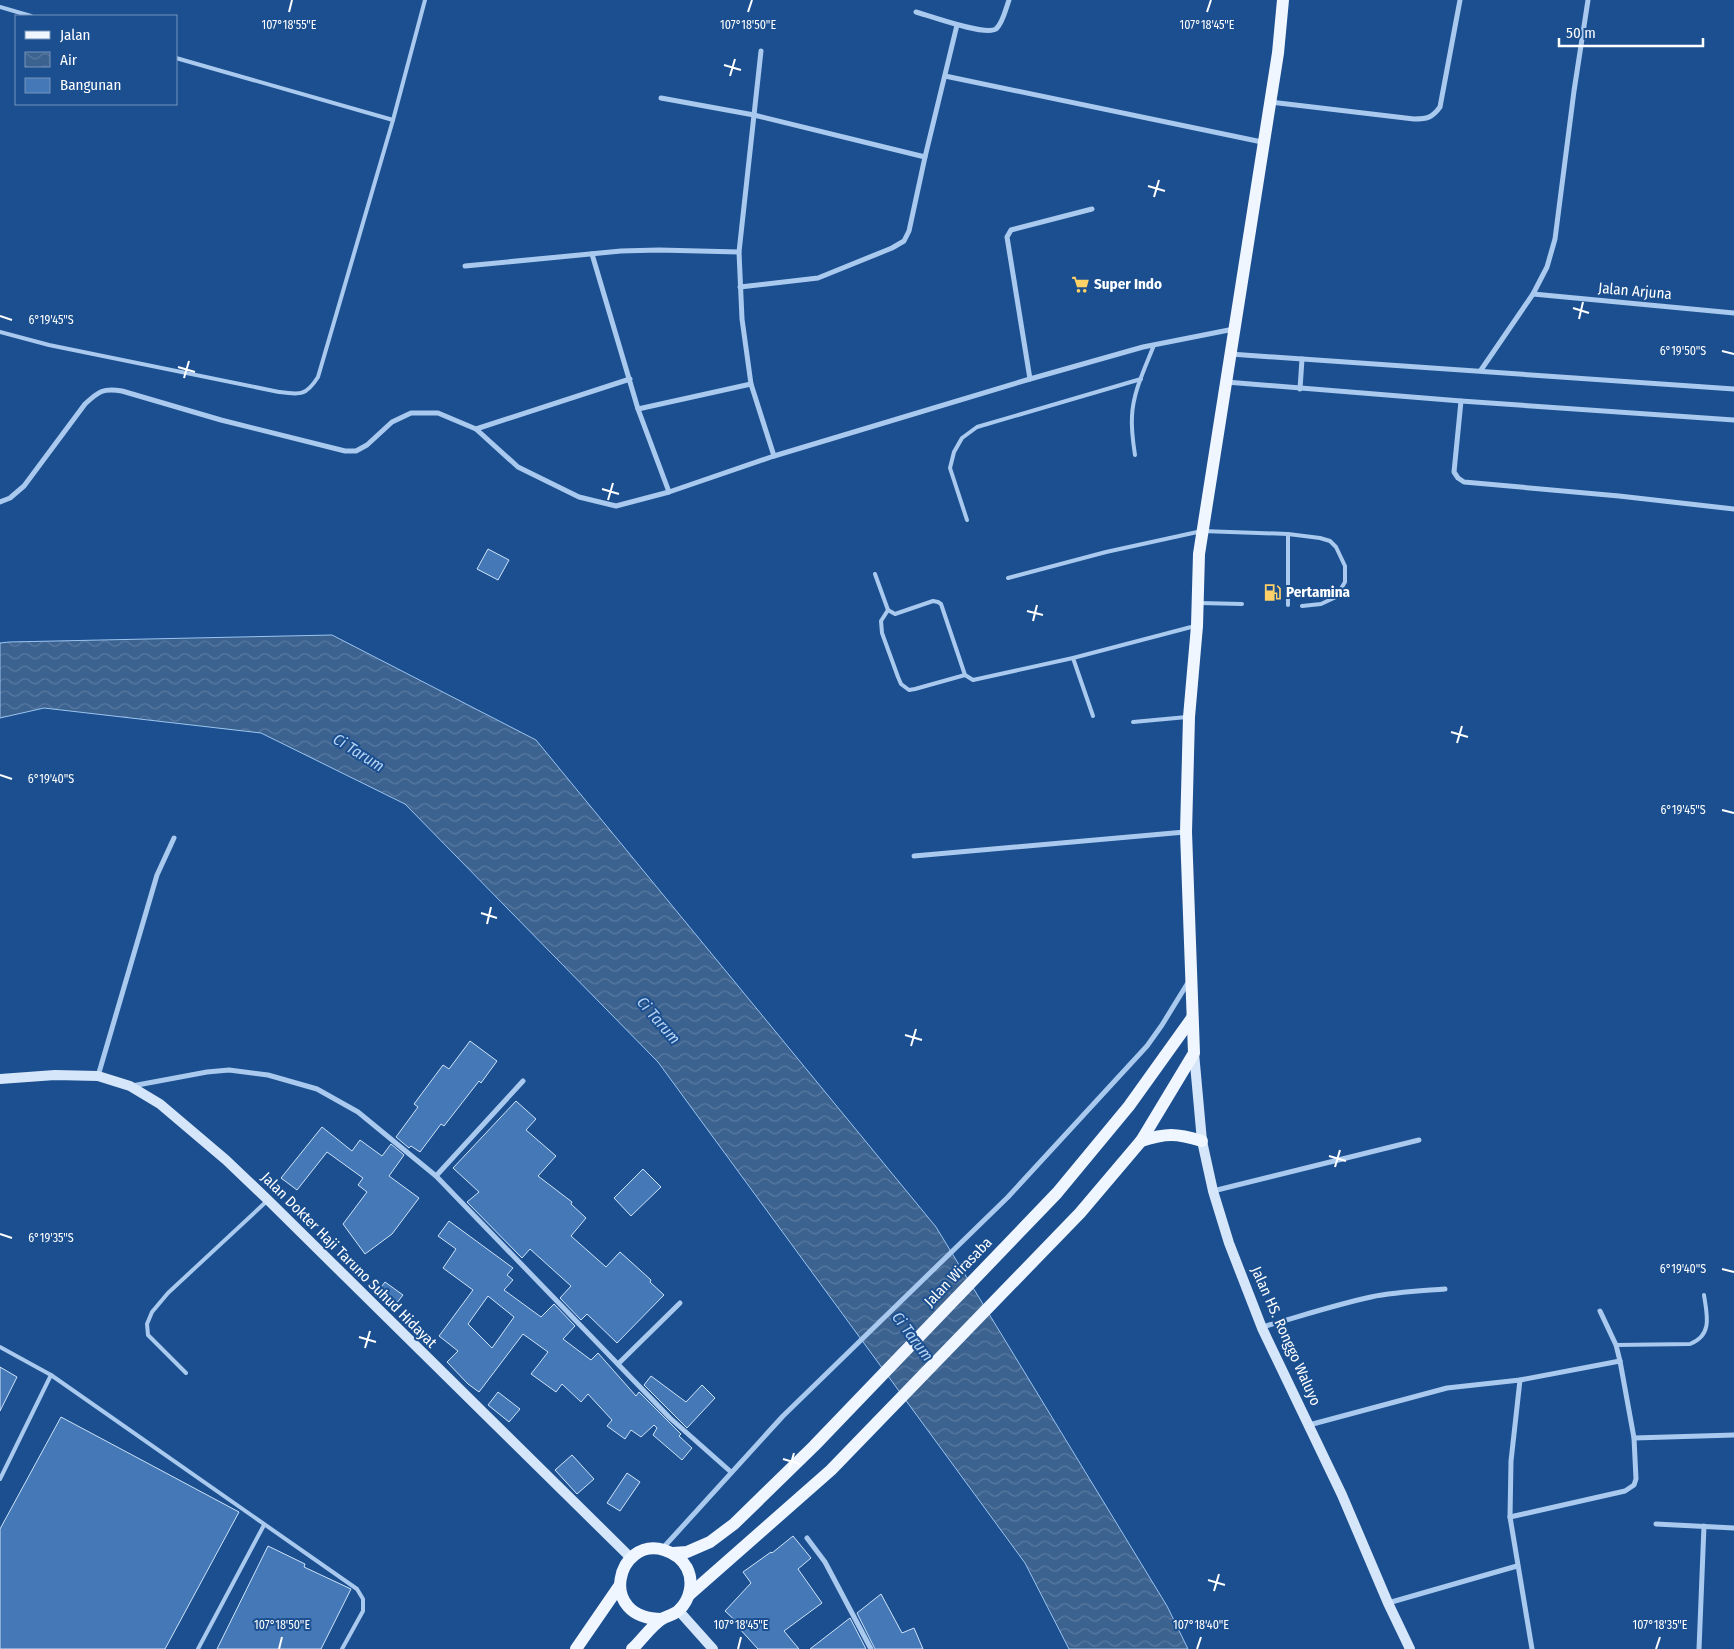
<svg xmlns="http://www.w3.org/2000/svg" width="1734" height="1649" viewBox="0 0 1734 1649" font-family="'Fira Sans Condensed',sans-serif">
<defs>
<pattern id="water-waves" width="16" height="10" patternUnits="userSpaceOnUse" patternTransform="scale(1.25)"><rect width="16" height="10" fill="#3c6290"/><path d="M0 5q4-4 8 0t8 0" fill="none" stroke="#597aa1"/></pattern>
</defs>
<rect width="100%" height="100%" fill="#1b4f8f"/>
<polygon fill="url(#water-waves)" stroke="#9cc4f0" points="332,635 536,740 936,1227 1167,1606 1188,1649 1069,1649 1025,1563 658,1062 405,804 261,733 44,708 0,718 0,643 9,642"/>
<g fill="#4478b7" stroke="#cfe3fa" fill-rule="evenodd">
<polygon points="488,549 509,560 498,580 477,569"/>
<polygon points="470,1041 497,1061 481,1083 479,1081 444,1126 441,1124 420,1152 411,1146 409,1148 396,1137 418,1107 414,1104 443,1065 449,1069"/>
<polygon points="516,1101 536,1119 526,1130 556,1156 538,1176 572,1202 571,1204 586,1218 571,1236 606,1267 620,1252 651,1280 650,1282 664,1295 617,1343 587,1314 581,1320 560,1298 571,1286 530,1249 522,1258 467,1202 479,1192 453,1168"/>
<polygon points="322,1127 352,1151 360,1140 382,1156 391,1144 404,1155 389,1176 419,1198 392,1234 365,1254 343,1224 367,1192 358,1185 363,1178 327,1152 297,1190 281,1178"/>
<polygon points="643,1169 661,1187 631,1216 614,1198"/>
<path d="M 449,1221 L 513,1268 L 507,1275 L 513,1280 L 504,1290 L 541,1317 L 554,1304 L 575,1326 L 563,1339 L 591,1360 L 598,1353 L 636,1396 L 639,1392 L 681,1434 L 679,1436 L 692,1448 L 682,1460 L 653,1435 L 657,1428 L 654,1425 L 641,1437 L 631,1430 L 625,1439 L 607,1426 L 612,1420 L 588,1394 L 581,1402 L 562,1384 L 556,1392 L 531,1374 L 548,1352 L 523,1334 L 479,1392 L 468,1384 L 447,1362 L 458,1351 L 439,1336 L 473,1290 L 443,1268 L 456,1249 L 438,1236 ZM 488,1296 L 514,1317 L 492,1348 L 468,1324 Z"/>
<polygon points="385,1282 403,1295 393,1308 375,1295"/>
<polygon points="0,1367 17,1377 0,1411"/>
<polygon points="651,1376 686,1402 702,1385 715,1398 687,1428 644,1385"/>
<polygon points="498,1392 520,1409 509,1422 488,1405"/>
<polygon points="61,1417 239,1512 165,1649 0,1649 0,1529"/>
<polygon points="572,1455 594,1479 577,1494 555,1470"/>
<polygon points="627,1473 640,1482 620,1511 607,1503"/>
<polygon points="793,1536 811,1558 798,1569 822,1603 784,1631 799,1649 758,1649 738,1627 740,1625 725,1611 751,1583 743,1572 771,1552 772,1553"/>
<polygon points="268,1546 305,1564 304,1567 351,1589 321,1649 217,1649"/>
<polygon points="881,1594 902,1633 914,1628 923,1649 875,1649 857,1613"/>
<polygon points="850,1618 866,1649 810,1649"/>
</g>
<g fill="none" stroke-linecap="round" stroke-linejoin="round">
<g stroke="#a9c9ee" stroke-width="4">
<polyline points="0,7 31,16"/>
<polyline points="176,58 393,120"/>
<path d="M 0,332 L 49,345 L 279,392 C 300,395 306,396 318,377 L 393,120 L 425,0"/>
<path d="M 1135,455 C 1133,442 1131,429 1132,416 C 1133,392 1145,368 1154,345"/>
<polyline points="967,520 950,468 954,452 962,438 977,427 1141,379"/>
<polyline points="875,574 888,610 895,614 933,601 938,602 941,604 965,675 973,680 1073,658 1195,626"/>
<polyline points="1008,578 1106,552 1202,531 1288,534 1320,538 1330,541 1336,547 1345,566 1345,582 1336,597 1321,604 1302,606"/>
<polyline points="1200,603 1242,604"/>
<polyline points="1288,605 1288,534"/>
<polyline points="888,610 881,621 882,633 898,677 901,684 909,690 915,689 965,675"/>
<polyline points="1073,658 1093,716"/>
<polyline points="1133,722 1187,717"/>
<path d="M 1616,1345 L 1690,1344 C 1713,1335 1707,1315 1704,1295"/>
<polyline points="0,1347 51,1375 357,1589 363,1599 363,1611 342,1649"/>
<polyline points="186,1373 148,1335 147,1324 152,1312 168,1293 268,1200"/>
<polyline points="0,1479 51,1375"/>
<polyline points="198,1649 264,1525"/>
</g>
<g stroke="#a9c9ee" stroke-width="5">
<path d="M 916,12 C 930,16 985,36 996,29 C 1003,23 1006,8 1009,0"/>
<polyline points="761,51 739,252 742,319 751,384 774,456"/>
<polyline points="945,76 1262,142"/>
<polyline points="661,98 754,115 925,157"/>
<path d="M 1270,102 L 1414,119 C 1427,119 1432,118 1440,107 L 1460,0"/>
<polyline points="592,254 638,409 669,492"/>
<polyline points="465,266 621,251 659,250 739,252"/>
<polyline points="740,287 818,278 892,248 904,241 909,231 925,157 957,25"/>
<polyline points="1533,294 1734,313"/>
<polyline points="1230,354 1734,389"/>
<polyline points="1481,370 1533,294 1547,267 1555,239 1574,91 1588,0"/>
<polyline points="1030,379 1007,237 1011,230 1092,209"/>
<polyline points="1226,382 1461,401 1734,420"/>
<polyline points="1300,389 1302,359"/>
<polyline points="1461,401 1454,472 1458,478 1464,482 1619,496 1734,509"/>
<polyline points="638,409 751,384"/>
<polyline points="476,429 630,379"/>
<path d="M 0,502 L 10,498 L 24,486 L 85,404 C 99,391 103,388 122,391 L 221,420 L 345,451 L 356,451 L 367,445 L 392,422 L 411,413 L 438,413 L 476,429 L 518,467 L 579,497 L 616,506 L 669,492 L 774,456 L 1030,379 L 1143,347 L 1234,329"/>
<polyline points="914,856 1185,832"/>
<polyline points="98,1076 157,875 174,838"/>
<polyline points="132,1086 207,1072 229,1070 268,1075 317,1089 358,1112 436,1176 670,1418 731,1472"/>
<polyline points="436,1176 523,1081"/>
<polyline points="1213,1191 1419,1140"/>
<path d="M 1262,1327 C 1298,1317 1334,1305 1371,1297 C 1395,1292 1420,1291 1445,1289"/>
<polyline points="618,1364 680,1303"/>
<polyline points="1520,1380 1511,1461 1510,1517 1532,1649"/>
<polyline points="1309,1425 1447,1388 1520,1380 1620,1361"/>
<polyline points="1634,1438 1734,1435"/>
<polyline points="1510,1517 1625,1491 1634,1485 1636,1479 1634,1438 1620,1361 1616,1345 1600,1311"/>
<polyline points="1656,1524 1734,1528"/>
<polyline points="807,1538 825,1562 871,1649"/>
<polyline points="662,1549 783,1416 1008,1197 1147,1046 1162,1025 1189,981"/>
<polyline points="1388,1603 1517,1566"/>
<polyline points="1699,1649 1704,1526"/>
</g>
<g stroke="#d6e6fa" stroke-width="10">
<polyline points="1194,1053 1202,1141 1213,1191 1229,1243 1262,1328 1342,1495 1388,1603 1410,1649"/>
<polyline points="0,1079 55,1075 98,1076 130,1086 160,1104 226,1160 268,1200 631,1558"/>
<polyline points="679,1611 713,1649"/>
</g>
<g stroke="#f0f6ff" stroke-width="12">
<path d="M 1141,1141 C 1166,1133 1176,1133 1202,1141"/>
<polyline points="673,1553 687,1552 710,1542 734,1524 814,1446 1057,1193 1129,1106 1192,1018"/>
<polyline points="689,1595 831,1470 1080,1213 1141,1141 1194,1053 1186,832 1189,717 1197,626 1199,554 1278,53 1283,0"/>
<polyline points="576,1649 620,1585"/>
<path d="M 632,1649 C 642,1640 651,1626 662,1619 C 667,1616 674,1615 679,1610 C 690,1600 694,1582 687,1568 C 682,1559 674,1553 664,1550 C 617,1536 596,1619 662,1619"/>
</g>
</g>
<path fill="none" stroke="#fff" stroke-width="2" d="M 289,12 L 292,0M 748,12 L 752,0M 1207,12 L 1211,0M 724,65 L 741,70M 730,76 L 735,59M 1148,186 L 1165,191M 1154,197 L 1159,180M 1573,308 L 1589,313M 0,316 L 12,320M 1579,319 L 1583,302M 1722,351 L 1734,354M 178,367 L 195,372M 184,378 L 189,361M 602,489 L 619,494M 608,500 L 613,483M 1027,611 L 1043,615M 1033,621 L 1037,605M 1451,732 L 1468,737M 1457,743 L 1462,726M 0,775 L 12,779M 1722,810 L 1734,813M 481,913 L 497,918M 487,924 L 491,907M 905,1035 L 922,1040M 911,1046 L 916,1029M 1329,1156 L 1346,1161M 1335,1167 L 1340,1150M 0,1234 L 12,1238M 1722,1269 L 1734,1272M 359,1337 L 376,1342M 365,1348 L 370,1331M 783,1459 L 800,1464M 789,1470 L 794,1453M 1208,1580 L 1225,1585M 1214,1591 L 1219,1574M 279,1649 L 282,1637M 738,1649 L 741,1637M 1197,1649 L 1201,1637M 1656,1649 L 1660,1637"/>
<defs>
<symbol id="supermarket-bare" viewBox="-9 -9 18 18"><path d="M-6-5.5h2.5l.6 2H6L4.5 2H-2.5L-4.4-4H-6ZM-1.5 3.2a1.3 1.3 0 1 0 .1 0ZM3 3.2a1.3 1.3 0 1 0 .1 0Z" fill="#ffd166" stroke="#1b4f8f" stroke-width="2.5" paint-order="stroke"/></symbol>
<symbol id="fuel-bare" viewBox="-9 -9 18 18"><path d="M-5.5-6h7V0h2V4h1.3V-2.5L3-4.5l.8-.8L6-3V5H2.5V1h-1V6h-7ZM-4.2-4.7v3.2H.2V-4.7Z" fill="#ffd166" stroke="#1b4f8f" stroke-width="2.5" paint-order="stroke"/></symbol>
</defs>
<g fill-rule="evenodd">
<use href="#supermarket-bare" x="1068" y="272" width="25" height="25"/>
<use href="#fuel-bare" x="1260" y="580" width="25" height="25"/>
</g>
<g text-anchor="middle" stroke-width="4" stroke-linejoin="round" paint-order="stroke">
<g font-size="15" font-weight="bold" fill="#fff" stroke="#1b4f8f" text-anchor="start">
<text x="1094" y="289">Super Indo</text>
<text x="1286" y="597">Pertamina</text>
</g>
<g font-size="15" fill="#fff" stroke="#1b4f8f">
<text transform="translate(1635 291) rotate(5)" y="5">Jalan Arjuna</text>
<text transform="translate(349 1260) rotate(45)" y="5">Jalan Dokter Haji Taruno Suhud Hidayat</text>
<text transform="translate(958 1272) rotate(-46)" y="5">Jalan Wirasaba</text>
<text transform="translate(1286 1336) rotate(66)" y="5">Jalan HS. Ronggo Waluyo</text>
</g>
<g font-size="16" font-style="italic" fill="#b5d3f5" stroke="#1b4f8f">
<text transform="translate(359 752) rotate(32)" y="6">Ci Tarum</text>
<text transform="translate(659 1020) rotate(49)" y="6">Ci Tarum</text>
<text transform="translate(913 1336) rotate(53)" y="6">Ci Tarum</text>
</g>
</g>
<g font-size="12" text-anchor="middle" fill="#fff" stroke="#1b4f8f" stroke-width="4" stroke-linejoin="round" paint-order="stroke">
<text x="289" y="29">107°18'55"E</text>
<text x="748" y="29">107°18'50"E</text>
<text x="1207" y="29">107°18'45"E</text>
<text x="51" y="324">6°19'45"S</text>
<text x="1683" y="355">6°19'50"S</text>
<text x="51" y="783">6°19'40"S</text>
<text x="1683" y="814">6°19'45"S</text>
<text x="51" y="1242">6°19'35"S</text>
<text x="1683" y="1273">6°19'40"S</text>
<text x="282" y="1629">107°18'50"E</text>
<text x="741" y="1629">107°18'45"E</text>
<text x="1201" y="1629">107°18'40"E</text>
<text x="1660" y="1629">107°18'35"E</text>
</g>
<rect x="15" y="15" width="162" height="90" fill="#1b4f8f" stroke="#7695bc"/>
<rect x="25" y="31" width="25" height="8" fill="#f0f6ff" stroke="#7695bc"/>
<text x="60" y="40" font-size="15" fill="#ffffff">Jalan</text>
<rect x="25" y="52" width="25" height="15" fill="url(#water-waves)" stroke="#7695bc"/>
<text x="60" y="65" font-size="15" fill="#ffffff">Air</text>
<rect x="25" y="78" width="25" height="15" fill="#4478b7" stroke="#7695bc"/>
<text x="60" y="90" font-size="15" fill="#ffffff">Bangunan</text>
<path d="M1559 38v8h144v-8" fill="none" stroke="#ffffff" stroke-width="2.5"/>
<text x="1566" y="38" font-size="15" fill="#ffffff" stroke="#1b4f8f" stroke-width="4" paint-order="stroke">50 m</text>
</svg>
